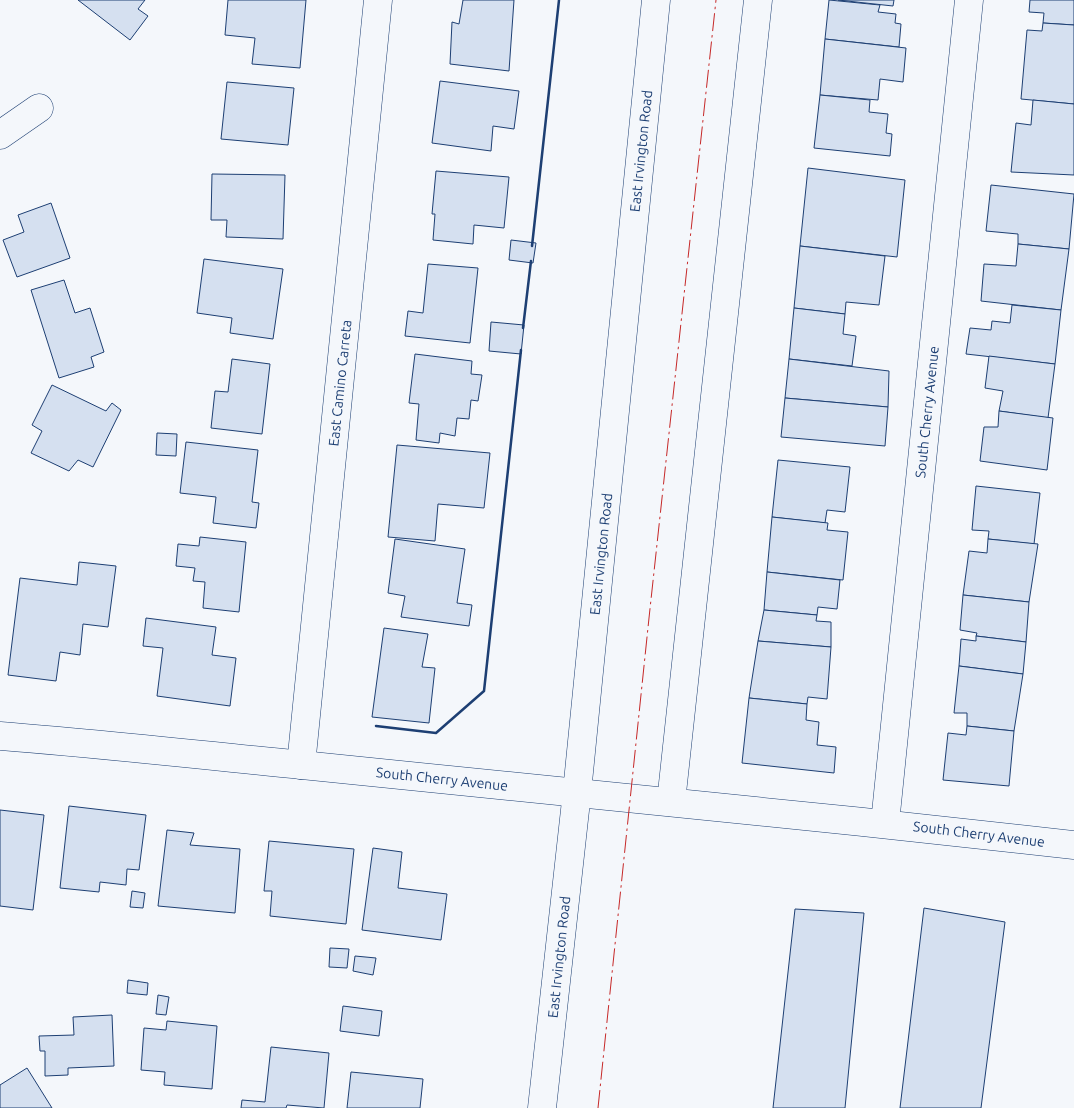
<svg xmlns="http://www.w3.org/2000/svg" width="1074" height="1108" viewBox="0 0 1074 1108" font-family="Ubuntu,sans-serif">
<rect width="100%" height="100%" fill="#f4f7fb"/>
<g fill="#d5e0f0" stroke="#1d3f73">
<polygon points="78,0 145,0 138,9 148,16 130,40"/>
<polygon points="228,0 306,0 300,68 252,64 255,38 225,35"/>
<polygon points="463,0 514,0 509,71 450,64 452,22 459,24"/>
<polygon points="829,0 880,5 878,12 896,14 895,23 901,24 899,47 825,39"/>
<polygon points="838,0 894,0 893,6"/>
<polygon points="1030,0 1074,0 1074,25 1043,23 1044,13 1029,12"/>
<polygon points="1043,23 1074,25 1074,104 1021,99 1027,30 1042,31"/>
<polygon points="825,39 906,48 903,82 880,79 878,100 820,95"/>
<polygon points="440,81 519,91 514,129 493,126 491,151 432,143"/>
<polygon points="227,82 294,88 288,145 221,139"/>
<polygon points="820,95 870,100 869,112 888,114 886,133 892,134 890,156 814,148"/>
<polygon points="1033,100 1074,104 1074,175 1011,172 1016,123 1031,125"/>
<polygon points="808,168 905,180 897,257 800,246"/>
<polygon points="436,171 509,177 504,228 474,225 473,244 433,240 435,214 432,214"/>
<polygon points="212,174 285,175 283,239 226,237 227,220 211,220"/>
<polygon points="991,185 1074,194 1069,249 1018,244 1018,234 986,231"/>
<polygon points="51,203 70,258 17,277 3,240 24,232 18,215"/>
<polygon points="511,240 536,243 533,263 509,260"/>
<polygon points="1018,244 1069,249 1061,310 981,301 984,264 1016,266"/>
<polygon points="800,246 885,256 879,305 846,302 845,314 794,308"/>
<polygon points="204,259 283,269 273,339 230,333 232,318 197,313"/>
<polygon points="428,264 478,268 470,343 405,336 408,311 423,313"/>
<polygon points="64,280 75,313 90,308 104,352 91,357 94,367 59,378 31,290"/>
<polygon points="1012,305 1061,310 1055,364 966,354 970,328 991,330 992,321 1010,323"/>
<polygon points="794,308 845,314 843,334 856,336 852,366 789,359"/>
<polygon points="491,322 524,325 521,354 489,351"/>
<polygon points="415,354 472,361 471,374 482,375 478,401 471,400 469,419 457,418 455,436 440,433 439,443 416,440 419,404 409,403"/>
<polygon points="989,356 1055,364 1048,418 999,411 1003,391 985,388"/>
<polygon points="232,359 270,364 262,434 211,428 215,391 228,392"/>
<polygon points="789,359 889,371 888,407 785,398"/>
<polygon points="52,385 106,411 112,403 121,410 93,467 78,460 69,471 31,453 42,431 32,425"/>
<polygon points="785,398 888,407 885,446 781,437"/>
<polygon points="999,411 1053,418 1047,470 980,461 984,427 998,427"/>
<polygon points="157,433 177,434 176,456 156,455"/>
<polygon points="186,442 258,450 252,502 259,503 256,528 213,523 216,497 180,493"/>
<polygon points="397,445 490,453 484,508 438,504 435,541 388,537"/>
<polygon points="778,460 850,467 845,512 827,510 825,523 772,517"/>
<polygon points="976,486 1040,493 1034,544 988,539 989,531 972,530"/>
<polygon points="772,517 828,523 827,530 848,532 843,580 767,572"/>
<polygon points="200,537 246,542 239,612 203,608 205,582 193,581 195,568 176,566 178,544 199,546"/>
<polygon points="395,539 465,549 457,603 472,605 469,626 401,617 405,596 388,593"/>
<polygon points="988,539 1038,544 1029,602 963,595 969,551 987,553"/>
<polygon points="79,562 116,566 108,627 83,624 80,655 60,652 56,681 8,675 20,578 77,585"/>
<polygon points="767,572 840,580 837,609 818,607 817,615 764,610"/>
<polygon points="963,595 1029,602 1026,642 976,636 977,633 960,630"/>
<polygon points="764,610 817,615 816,621 831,622 831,647 758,641"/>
<polygon points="146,618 216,627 212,655 236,658 230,706 157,696 163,648 143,646"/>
<polygon points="384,628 428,634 422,667 435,668 429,723 372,717"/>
<polygon points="976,636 1026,642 1023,674 959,666 961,639 976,641"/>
<polygon points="758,641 831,647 827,699 808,697 807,704 749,698"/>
<polygon points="959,666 1023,674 1014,731 967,726 967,713 954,713"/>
<polygon points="749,698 807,704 806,720 819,722 817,745 836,747 834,773 742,763"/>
<polygon points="967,726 1014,731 1009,786 943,780 948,733 966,735"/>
<polygon points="69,806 146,815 139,870 127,869 126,885 100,882 99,892 60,888"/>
<polygon points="0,810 44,815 33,910 0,906"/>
<polygon points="167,830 194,833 190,845 240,849 235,913 158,906"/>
<polygon points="269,841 354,849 346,924 270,916 272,891 264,891"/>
<polygon points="373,848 402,852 398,888 447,894 441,940 362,930"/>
<polygon points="132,891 145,893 143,908 130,907"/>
<polygon points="924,908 1005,922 981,1108 900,1108"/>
<polygon points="795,909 864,913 845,1108 773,1108"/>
<polygon points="330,948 349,949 347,968 329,967"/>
<polygon points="355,956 376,958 373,975 353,971"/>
<polygon points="128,980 148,983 147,995 127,993"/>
<polygon points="158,995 169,997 166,1015 156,1014"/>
<polygon points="343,1006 382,1011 379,1036 340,1031"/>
<polygon points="112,1015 114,1066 68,1068 68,1075 45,1076 45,1051 40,1051 39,1036 74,1035 73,1017"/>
<polygon points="167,1021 217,1026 212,1089 164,1085 165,1072 141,1070 144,1028 166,1030"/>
<polygon points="271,1047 329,1053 324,1108 287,1105 286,1108 241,1108 242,1100 265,1102"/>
<polygon points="27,1068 52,1108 0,1108 0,1085"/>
<polygon points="351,1072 423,1079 420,1108 347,1108"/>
</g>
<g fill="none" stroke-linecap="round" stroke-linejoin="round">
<defs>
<g id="minor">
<polyline points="0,135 39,108"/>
<path d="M 0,736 C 101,744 202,755 302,765 C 560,791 817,816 1074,845"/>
<polyline points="301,765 378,0"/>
<polyline points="671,802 758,0"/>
<polyline points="885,823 969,0"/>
</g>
<polyline id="major" points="542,1108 577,792 656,0"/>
</defs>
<use href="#minor" stroke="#1d3f73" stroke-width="29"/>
<use href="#major" stroke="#1d3f73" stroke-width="29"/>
<use href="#minor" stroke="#f4f7fb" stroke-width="28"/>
<use href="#major" stroke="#f4f7fb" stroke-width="28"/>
<g stroke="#1d3f73" stroke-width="2.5">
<polyline points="532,246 559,0"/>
<polyline points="523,328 531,261"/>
<polyline points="376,726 436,733 484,691 521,350"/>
</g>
<polyline stroke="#c62828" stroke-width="1" stroke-dasharray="18 4 2.5 4" stroke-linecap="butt" points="598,1108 649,618 716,0"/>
</g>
<g text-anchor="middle" stroke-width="4" stroke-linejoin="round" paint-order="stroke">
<g font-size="14" fill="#1d3f73" stroke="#f4f7fb">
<text transform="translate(641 151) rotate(-84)" y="5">East Irvington Road</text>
<text transform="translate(340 383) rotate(-84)" y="5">East Camino Carreta</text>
<text transform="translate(927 412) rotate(-84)" y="5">South Cherry Avenue</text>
<text transform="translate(601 554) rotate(-84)" y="5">East Irvington Road</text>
<text transform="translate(442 779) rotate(6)" y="5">South Cherry Avenue</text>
<text transform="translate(979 834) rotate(7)" y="5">South Cherry Avenue</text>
<text transform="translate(559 957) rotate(-84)" y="5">East Irvington Road</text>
</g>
</g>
</svg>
